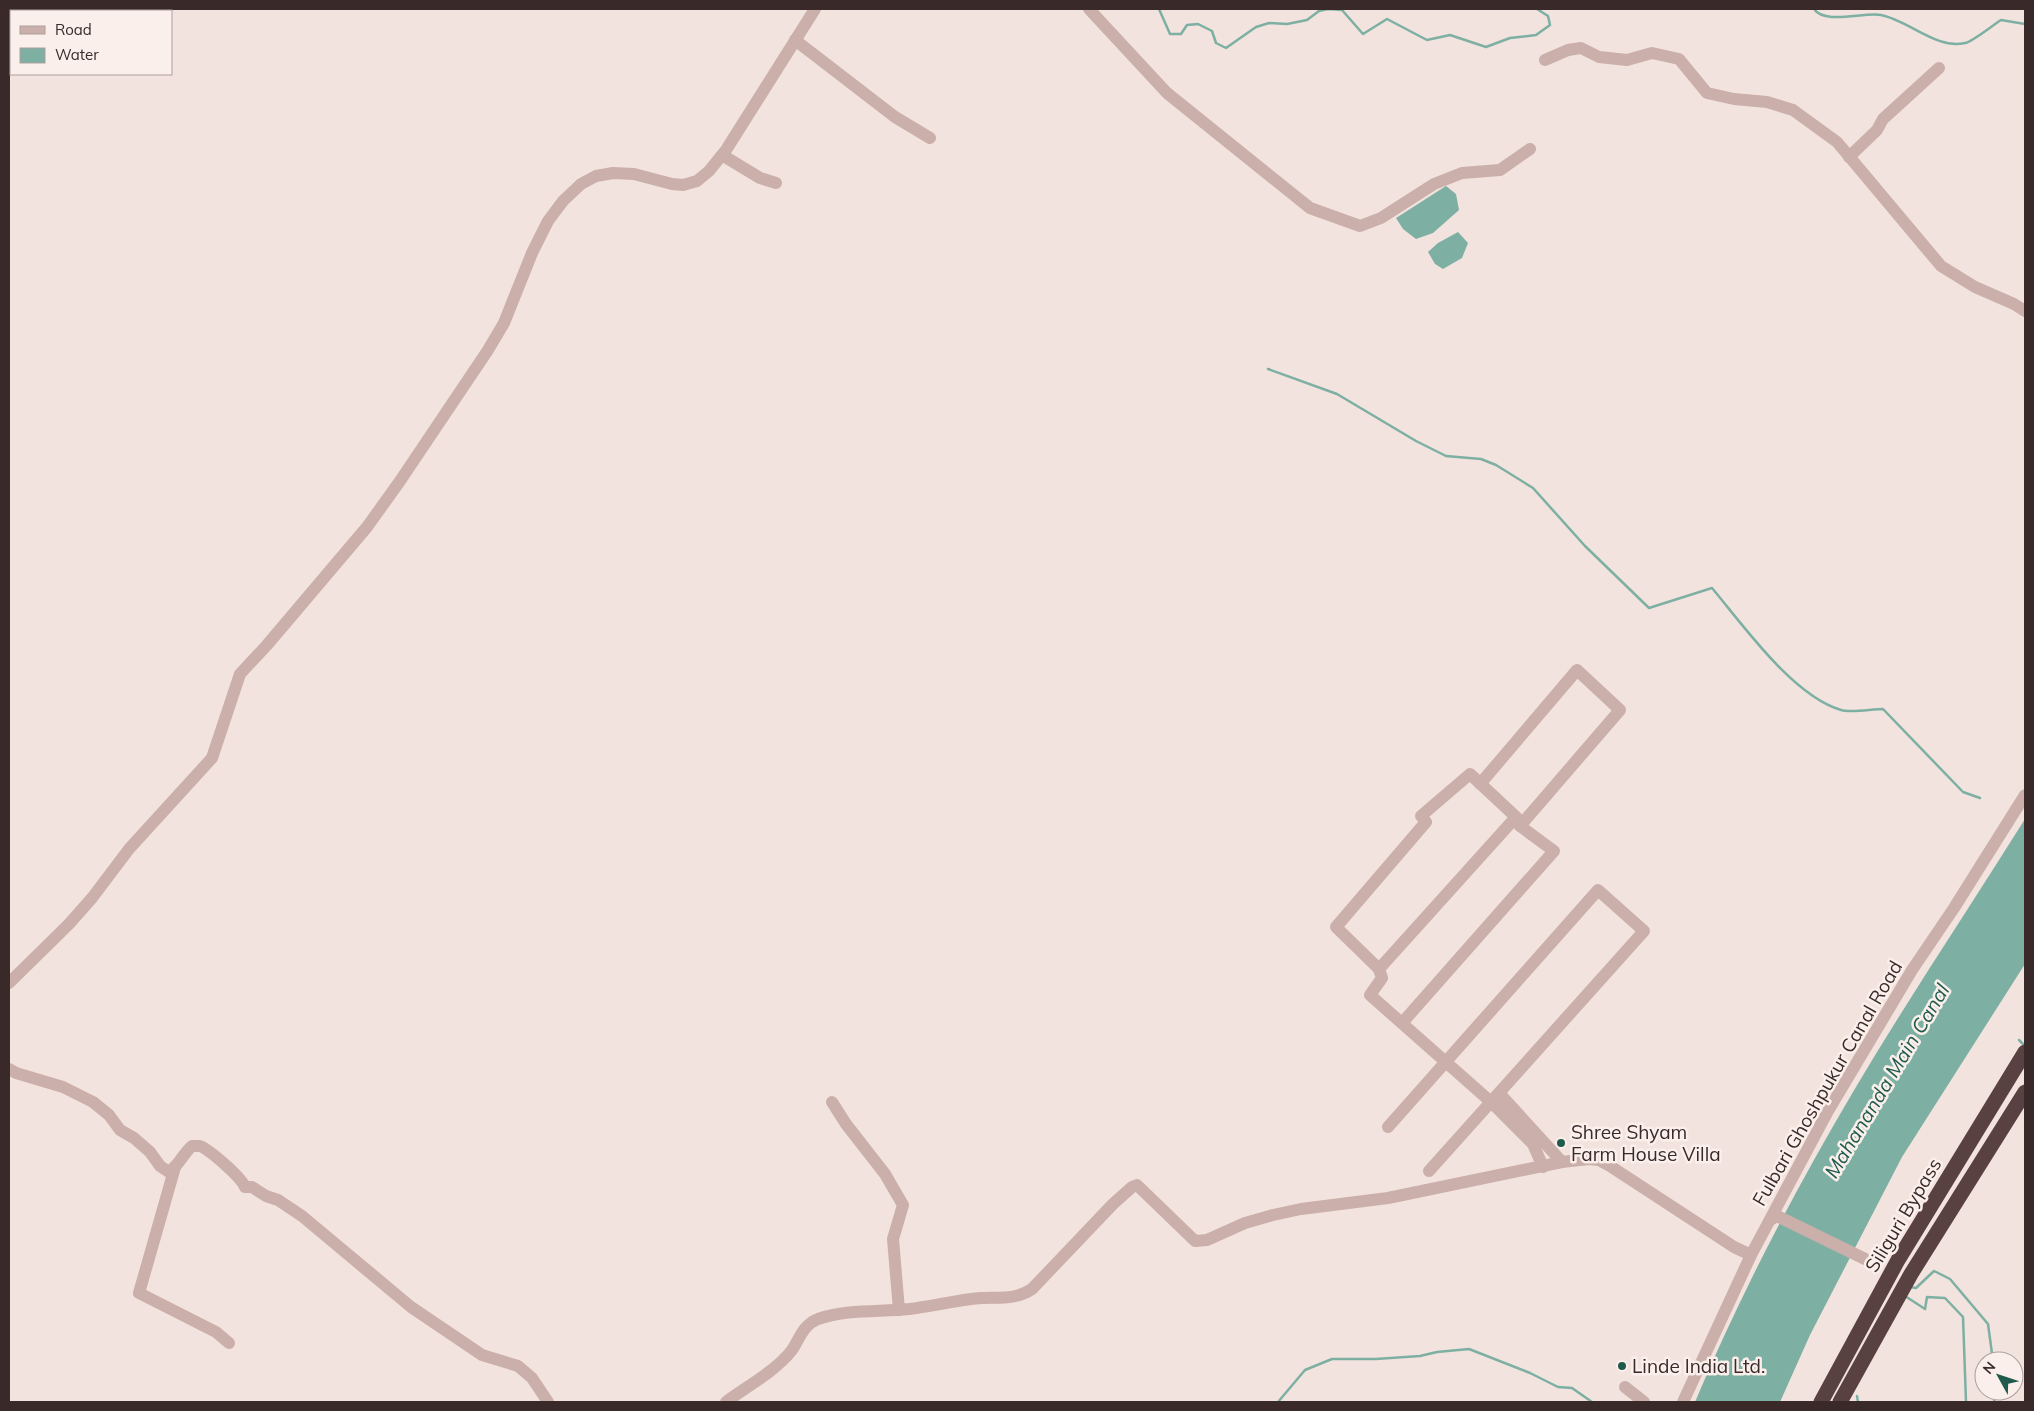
<svg xmlns="http://www.w3.org/2000/svg" width="2034" height="1411" viewBox="0 0 2034 1411" font-family="Mulish,sans-serif">
<rect width="100%" height="100%" fill="#f3e3de"/>
<g fill="#7db0a3">
<polygon points="1446,186 1456,194 1459,210 1433,233 1416,239 1403,229 1396,218"/>
<polygon points="1458,232 1468,243 1462,258 1443,269 1435,264 1428,252 1438,243"/>
<path d="M 2025,819 L 2025,964 L 1902,1157 L 1810,1335 L 1780,1402 L 1695,1402 C 1740,1295 1794,1192 1853,1092 C 1908,999 1968,910 2025,819 Z"/>
</g>
<g fill="none" stroke-linecap="round" stroke-linejoin="round">
<g stroke="#7db0a3" stroke-width="2.5">
<polyline points="1159,9 1170,34 1181,34 1187,25 1198,24 1212,31 1216,43 1226,48 1256,27 1269,23 1287,24 1307,20 1319,11 1328,9 1342,10 1363,34 1387,19 1427,40 1450,35 1486,47 1510,38 1536,35 1550,25 1548,16 1537,9"/>
<path d="M 1814,9 C 1825,25 1863,12 1881,15 C 1908,20 1937,50 1965,43 C 1972,42 1993,25 2001,20 L 2025,24"/>
<polyline points="161,11 164,9"/>
<path d="M 1268,369 L 1337,394 L 1416,441 L 1446,456 L 1481,459 L 1496,465 L 1533,488 L 1585,546 L 1649,608 L 1712,588 C 1743,625 1793,696 1841,710 C 1851,713 1872,709 1883,709 L 1963,792 L 1980,798"/>
<polyline points="2019,1040 2025,1046"/>
<polyline points="1910,1287 1916,1288 1934,1271 1950,1279 1988,1324 1993,1361"/>
<polyline points="1905,1296 1925,1309 1927,1297 1945,1298 1963,1317 1966,1402"/>
<polyline points="1857,1396 1858,1402"/>
<polyline points="1278,1402 1305,1370 1332,1359 1376,1359 1420,1356 1437,1352 1469,1349 1530,1373 1558,1387 1572,1388 1592,1402"/>
<polyline points="1994,1402 1996,1391"/>
</g>
<g stroke="#cbafaa" stroke-width="12">
<polyline points="1089,9 1167,93 1310,208 1360,226 1381,218 1434,184 1462,173 1500,170 1530,149"/>
<polyline points="795,40 895,117 930,138"/>
<polyline points="1545,60 1568,50 1581,48 1599,57 1627,60 1652,53 1679,59 1707,93 1734,99 1767,102 1793,110 1837,142 1941,266 1975,287 2014,304 2025,311"/>
<polyline points="722,155 760,178 776,183"/>
<polyline points="1849,157 1877,130 1883,119 1939,68"/>
<polyline points="1480,784 1577,670 1620,710 1520,826"/>
<polyline points="1516,817 1379,969 1382,978 1370,995 1491,1102 1533,1144 1543,1167"/>
<polyline points="1379,969 1336,927 1426,822 1421,816 1470,774 1516,817 1520,826 1554,851 1402,1023"/>
<polyline points="9,983 69,924 92,898 129,849 212,758 240,674 267,645 367,527 400,481 488,350 504,323 532,253 548,221 563,201 581,184 596,176 613,173 634,174 672,184 683,185 697,181 709,171 726,150 815,9"/>
<path d="M 9,1069 L 16,1073 L 63,1087 L 93,1102 L 109,1115 L 120,1130 L 134,1138 L 150,1152 L 160,1166 L 169,1172 C 179,1165 183,1154 192,1146 C 194,1146 198,1146 200,1146 C 210,1150 241,1177 245,1187 L 252,1187 L 266,1196 L 278,1200 L 302,1216 L 411,1307 L 482,1355 L 518,1366 L 532,1378 L 548,1402"/>
<polyline points="1500,1094 1562,1162"/>
<polyline points="832,1102 846,1124 885,1174 903,1205 893,1239 899,1310"/>
<polyline points="1388,1127 1598,890 1644,931 1429,1171"/>
<polyline points="175,1167 139,1293 216,1332 229,1343"/>
<polyline points="1770,1220 1777,1216 1865,1259"/>
<polyline points="1625,1387 1644,1402"/>
<path d="M 726,1402 C 746,1387 777,1370 792,1350 C 800,1338 803,1325 818,1319 C 847,1309 879,1312 909,1309 C 933,1306 957,1300 981,1298 C 999,1297 1016,1300 1032,1289 L 1113,1204 L 1132,1187 L 1137,1185 L 1195,1241 L 1207,1240 L 1245,1223 L 1273,1215 L 1301,1209 L 1388,1198 L 1562,1162 L 1589,1159 L 1599,1160 L 1610,1166 L 1734,1247 L 1751,1255"/>
<polyline points="1683,1402 1751,1255 1828,1111 1912,970 1954,908 2025,795"/>
</g>
<g stroke="#594141" stroke-width="15">
<polyline points="1821,1402 1898,1260 2025,1052"/>
<polyline points="1840,1402 1911,1274 2025,1092"/>
</g>
</g>
<g fill="#1f5a4d" stroke="#faefeb" stroke-width="2">
<circle cx="1561" cy="1143" r="5"/>
<circle cx="1622" cy="1366" r="5"/>
</g>
<g text-anchor="middle" stroke-width="5" stroke-linejoin="round" paint-order="stroke">
<g font-size="19" fill="#392a29" stroke="#faefeb">
<text transform="translate(1827 1083) rotate(-60)" y="7">Fulbari Ghoshpukur Canal Road</text>
<text transform="translate(1903 1215) rotate(-59)" y="7">Siliguri Bypass</text>
</g>
<g font-size="19" fill="#392a29" stroke="#faefeb" text-anchor="start">
<text x="1571" y="1139">Shree Shyam<tspan x="1571" dy="22">Farm House Villa</tspan></text>
<text x="1632" y="1373">Linde India Ltd.</text>
</g>
<g font-size="20" font-style="italic" fill="#1f5a4d" stroke="#faefeb">
<text transform="translate(1887 1081) rotate(-59)" y="7">Mahananda Main Canal</text>
</g>
</g>
<rect width="2034" height="1411" fill="none" stroke="#392a29" stroke-width="20"/>
<rect x="10" y="10" width="162" height="65" fill="#faefeb" stroke="#ada09d"/>
<rect x="20" y="26" width="25" height="8" fill="#cbafaa" stroke="#ada09d"/>
<text x="55" y="35" font-size="15" fill="#392a29">Road</text>
<rect x="20" y="48" width="25" height="15" fill="#7db0a3" stroke="#ada09d"/>
<text x="55" y="60" font-size="15" fill="#392a29">Water</text>
<g transform="translate(1999 1376) rotate(310)"><circle r="24" fill="#faefeb" stroke="#ada09d"/>
<path d="M0-4L9 19L0 12L-9 19Z" fill="#1f5a4d"/>
<text y="-8" font-size="14" font-weight="bold" text-anchor="middle" fill="#392a29">N</text>
</g>
</svg>
